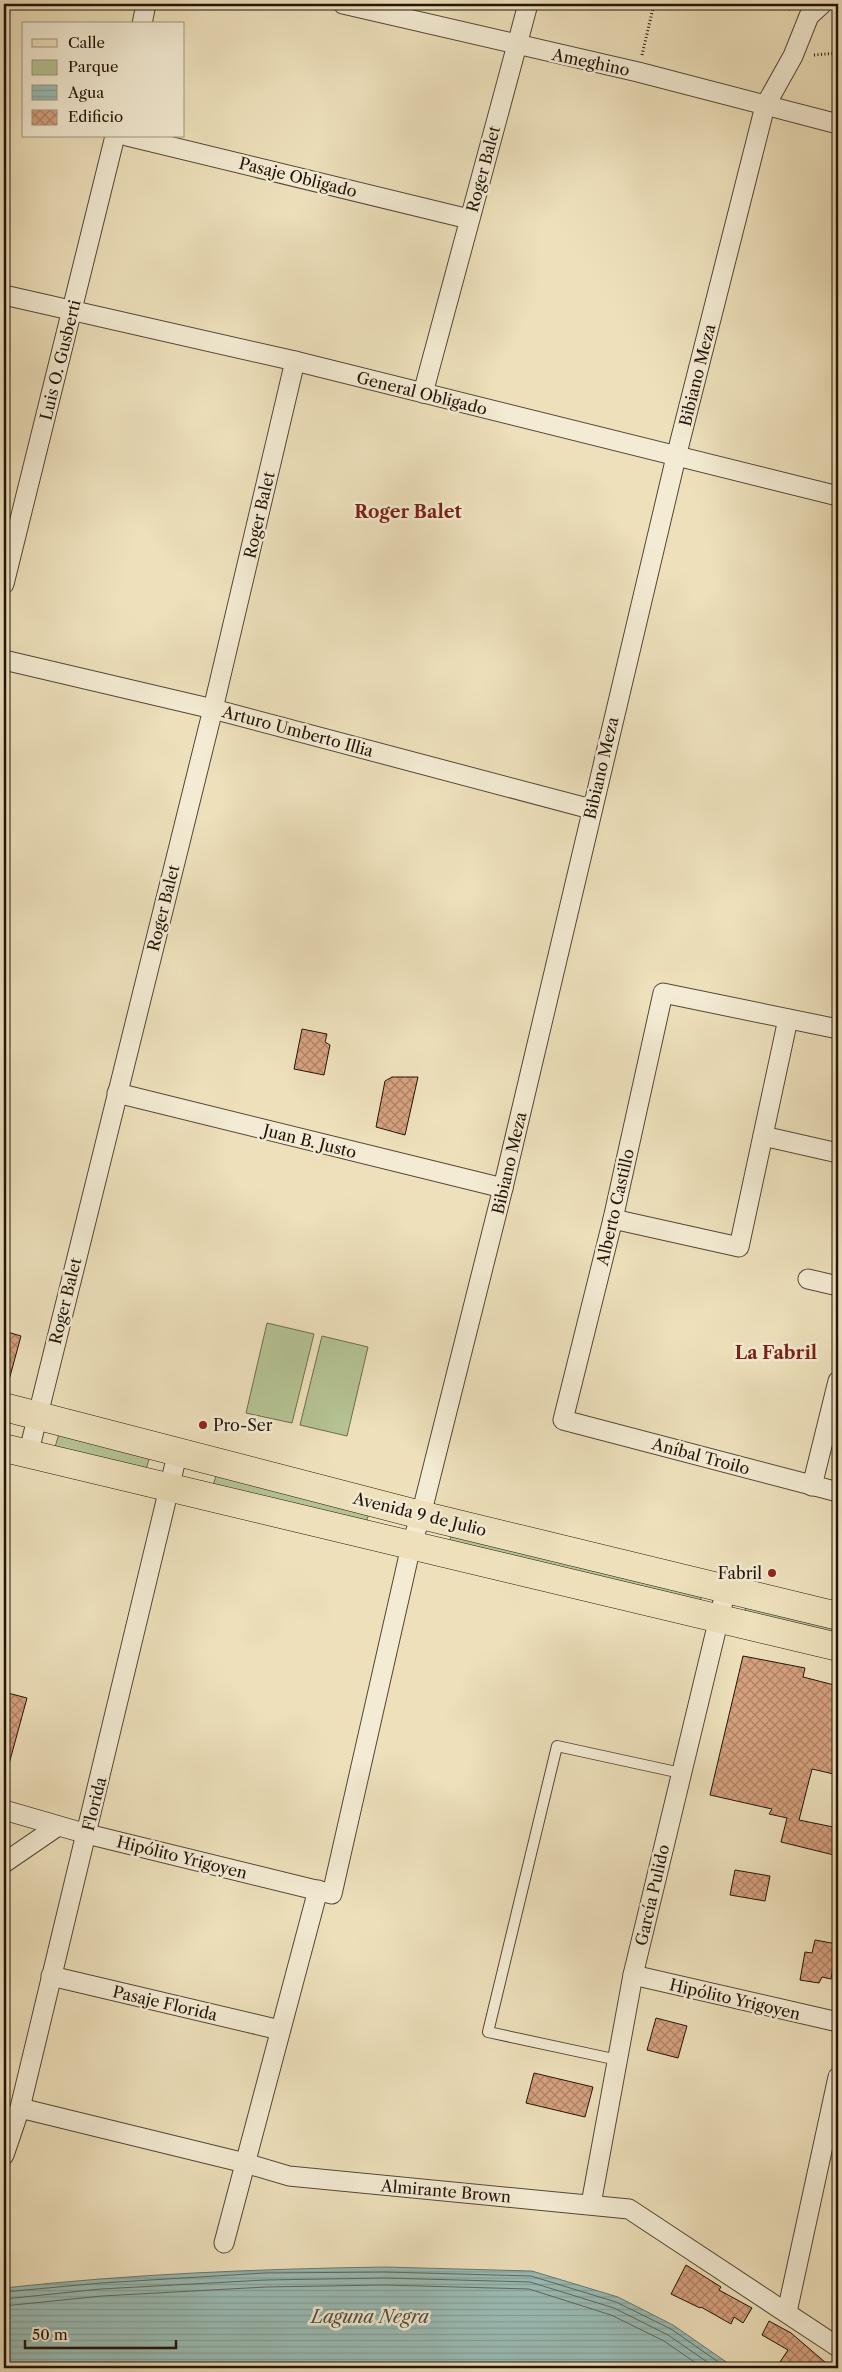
<svg xmlns="http://www.w3.org/2000/svg" width="842" height="2372" viewBox="0 0 842 2372" font-family="'Libre Caslon Text',serif">
<defs>
<pattern id="water-rules" width="6" height="5" patternUnits="userSpaceOnUse" patternTransform="scale(1.25)"><rect width="6" height="5" fill="#9abcb5"/><path d="M0 2.5h6" fill="none" stroke="#85a19a"/></pattern>
<pattern id="building-cross-hatch" width="8" height="8" patternUnits="userSpaceOnUse" patternTransform="scale(1.25)"><rect width="8" height="8" fill="#d6a17f"/><path d="M0 0l8 8M0 8l8-8" fill="none" stroke="#ad8266"/></pattern>
</defs>
<rect width="100%" height="100%" fill="#ede0bb"/>
<filter id="stains"><feTurbulence type="fractalNoise" baseFrequency=".004" numOctaves="4"/><feColorMatrix values="0 0 0 0 .2 0 0 0 0 .09 0 0 0 0 .02 0 0 0 .5 -.17"/></filter>
<radialGradient id="worn" r=".72"><stop offset=".6" stop-color="#630" stop-opacity="0"/><stop offset="1" stop-color="#630" stop-opacity=".3"/></radialGradient>
<g fill="#b5c393" stroke="#6c6c4e">
<polygon points="267,1323 314,1334 292,1423 246,1413"/>
<polygon points="322,1336 368,1347 347,1436 300,1425"/>
<polygon points="59,1434 150,1456 146,1469 55,1447"/>
<polygon points="217,1473 370,1510 366,1523 213,1485"/>
<polygon points="453,1530 702,1591 700,1604 449,1543"/>
<polygon points="746,1602 838,1625 838,1634 745,1611"/>
</g>
<path fill="url(#water-rules)" stroke="#6b7970" d="M 385,2267 L 532,2271 L 618,2297 L 673,2325 L 735,2368 L 4,2368 L 4,2288 C 131,2274 257,2269 385,2267 Z"/>
<g fill="none" stroke-linecap="round" stroke-linejoin="round">
<g stroke="#5f685e" stroke-width="1">
<polyline points="4,2292 101,2283 265,2273 385,2272 531,2276 616,2302 671,2329 727,2368"/>
<polyline points="4,2299 101,2289 265,2280 385,2278 530,2282 614,2308 668,2335 716,2368"/>
<polyline points="4,2306 102,2296 266,2287 385,2285 529,2289 611,2315 664,2341 703,2368"/>
</g>
</g>
<g fill="url(#building-cross-hatch)" stroke="#241408">
<polygon points="302,1029 327,1034 325,1042 330,1045 324,1075 294,1069"/>
<polygon points="392,1077 418,1077 405,1135 376,1127 385,1081"/>
<polygon points="4,1331 21,1336 9,1380 4,1380"/>
<polygon points="743,1656 805,1668 803,1677 838,1686 838,1775 812,1769 799,1820 838,1828 838,1856 781,1842 787,1818 769,1814 772,1809 710,1795"/>
<polygon points="4,1692 27,1698 9,1764 4,1764"/>
<polygon points="735,1870 770,1876 765,1901 730,1895"/>
<polygon points="815,1940 837,1944 831,1979 822,1977 819,1983 800,1980 805,1952 812,1953"/>
<polygon points="656,2018 687,2026 678,2058 647,2050"/>
<polygon points="534,2073 593,2087 585,2117 526,2103"/>
<polygon points="686,2265 721,2287 719,2290 752,2308 743,2323 734,2317 731,2324 701,2307 700,2308 671,2294"/>
<polygon points="769,2321 791,2333 826,2363 822,2368 810,2363 807,2368 776,2368 788,2350 762,2335"/>
</g>
<g fill="none" stroke-linecap="round" stroke-linejoin="round">
<defs>
<polyline id="service" points="618,2060 488,2032 557,1746 681,1773"/>
<g id="minor">
<polyline points="343,4 638,72 838,124"/>
<polyline points="142,24 146,4"/>
<polyline points="127,136 469,219"/>
<polyline points="4,295 295,361 838,496"/>
<polyline points="423,393 528,4"/>
<polyline points="4,584 115,136"/>
<polyline points="4,660 213,709 591,809"/>
<polyline points="838,1029 663,993 613,1219 563,1420 838,1492"/>
<polyline points="117,1093 503,1188"/>
<polyline points="763,1136 838,1153"/>
<polyline points="613,1219 739,1247 788,1019"/>
<polyline points="808,1279 838,1286"/>
<polyline points="28,1455 213,709 295,361"/>
<polyline points="812,1486 838,1381"/>
<polyline points="4,1810 87,1834 332,1894 411,1546 421,1515 503,1188 676,457 765,106 793,56 809,16 822,4"/>
<polyline points="4,1863 58,1826"/>
<polyline points="633,1975 838,2022"/>
<polyline points="51,1976 280,2030"/>
<polyline points="20,2108 245,2163 289,2176 629,2209 838,2347"/>
<polyline points="4,2155 20,2108 178,1451"/>
<polyline points="591,2204 633,1975 726,1589"/>
<polyline points="224,2243 318,1890"/>
<polyline points="787,2312 838,2077"/>
</g>
<g id="primary">
<polyline points="4,1407 421,1515 838,1616"/>
<polyline points="4,1448 838,1647"/>
</g>
</defs>
<use href="#service" stroke="#564735" stroke-width="12"/>
<use href="#minor" stroke="#564735" stroke-width="21"/>
<use href="#primary" stroke="#241408" stroke-width="29"/>
<g stroke="#241408" stroke-width="3" stroke-dasharray="1 2.5" stroke-linecap="butt">
<polyline points="776,4 792,10"/>
<polyline points="642,55 654,4"/>
<polyline points="814,55 838,53"/>
</g>
<use href="#service" stroke="#f3ebd3" stroke-width="10"/>
<use href="#minor" stroke="#f3ebd3" stroke-width="19"/>
<use href="#primary" stroke="#ede0bb" stroke-width="28"/>
</g>
<g fill="#8f2418" stroke="#f3ebd3" stroke-width="2">
<circle cx="203" cy="1425" r="5"/>
<circle cx="772" cy="1573" r="5"/>
</g>
<g text-anchor="middle" stroke-width="5" stroke-linejoin="round" paint-order="stroke">
<g font-size="16" fill="#241408" stroke="#f3ebd3">
<text transform="translate(591 62) rotate(12)" y="6">Ameghino</text>
<text transform="translate(483 169) rotate(-75)" y="6">Roger Balet</text>
<text transform="translate(298 177) rotate(14)" y="6">Pasaje Obligado</text>
<text transform="translate(60 360) rotate(-76)" y="6">Luis O. Gusberti</text>
<text transform="translate(697 375) rotate(-76)" y="6">Bibiano Meza</text>
<text transform="translate(422 393) rotate(14)" y="6">General Obligado</text>
<text transform="translate(259 515) rotate(-77)" y="6">Roger Balet</text>
<text transform="translate(298 731) rotate(15)" y="6">Arturo Umberto Illia</text>
<text transform="translate(601 768) rotate(-77)" y="6">Bibiano Meza</text>
<text transform="translate(163 908) rotate(-76)" y="6">Roger Balet</text>
<text transform="translate(310 1141) rotate(14)" y="6">Juan B. Justo</text>
<text transform="translate(509 1163) rotate(-77)" y="6">Bibiano Meza</text>
<text transform="translate(615 1207) rotate(-77)" y="6">Alberto Castillo</text>
<text transform="translate(65 1301) rotate(-76)" y="6">Roger Balet</text>
<text transform="translate(701 1456) rotate(15)" y="6">Aníbal Troilo</text>
<text transform="translate(420 1514) rotate(14)" y="6">Avenida 9 de Julio</text>
<text transform="translate(94 1804) rotate(-76)" y="6">Florida</text>
<text transform="translate(182 1857) rotate(14)" y="6">Hipólito Yrigoyen</text>
<text transform="translate(652 1895) rotate(-77)" y="6">García Pulido</text>
<text transform="translate(735 1999) rotate(13)" y="6">Hipólito Yrigoyen</text>
<text transform="translate(165 2003) rotate(13)" y="6">Pasaje Florida</text>
<text transform="translate(446 2191) rotate(5)" y="6">Almirante Brown</text>
</g>
<g font-size="16" fill="#241408" stroke="#f3ebd3" text-anchor="start">
<text x="213" y="1431">Pro-Ser</text>
<text x="762" y="1579" text-anchor="end">Fabril</text>
</g>
<g font-size="18" font-weight="bold" fill="#7a1f14" stroke="#f3ebd3">
<text x="408" y="518">Roger Balet</text>
<text x="776" y="1359">La Fabril</text>
</g>
<g font-size="18" font-style="italic" fill="#4d4f45" stroke="#f3ebd3">
<text x="370" y="2323">Laguna Negra</text>
</g>
</g>
<rect width="842" height="2372" fill="none" stroke="#ede0bb" stroke-width="20"/>
<rect x="5" y="5" width="832" height="2362" fill="none" stroke="#241408" stroke-width="2.5"/>
<rect x="10" y="10" width="822" height="2352" fill="none" stroke="#241408"/>
<rect x="22" y="22" width="162" height="115" fill="#f3ebd3" stroke="#a09582"/>
<rect x="32" y="39" width="25" height="8" fill="#ede0bb" stroke="#a09582"/>
<text x="68" y="48" font-size="15" fill="#241408">Calle</text>
<rect x="32" y="60" width="25" height="15" fill="#b5c393" stroke="#a09582"/>
<text x="68" y="72" font-size="15" fill="#241408">Parque</text>
<rect x="32" y="85" width="25" height="15" fill="url(#water-rules)" stroke="#a09582"/>
<text x="68" y="98" font-size="15" fill="#241408">Agua</text>
<rect x="32" y="110" width="25" height="15" fill="url(#building-cross-hatch)" stroke="#a09582"/>
<text x="68" y="122" font-size="15" fill="#241408">Edificio</text>
<path d="M25 2340v8h151v-8" fill="none" stroke="#241408" stroke-width="2.5"/>
<text x="32" y="2340" font-size="15" fill="#241408" stroke="#f3ebd3" stroke-width="4" paint-order="stroke">50 m</text>
<rect width="100%" height="100%" filter="url(#stains)"/>
<rect width="100%" height="100%" fill="url(#worn)"/>
</svg>
